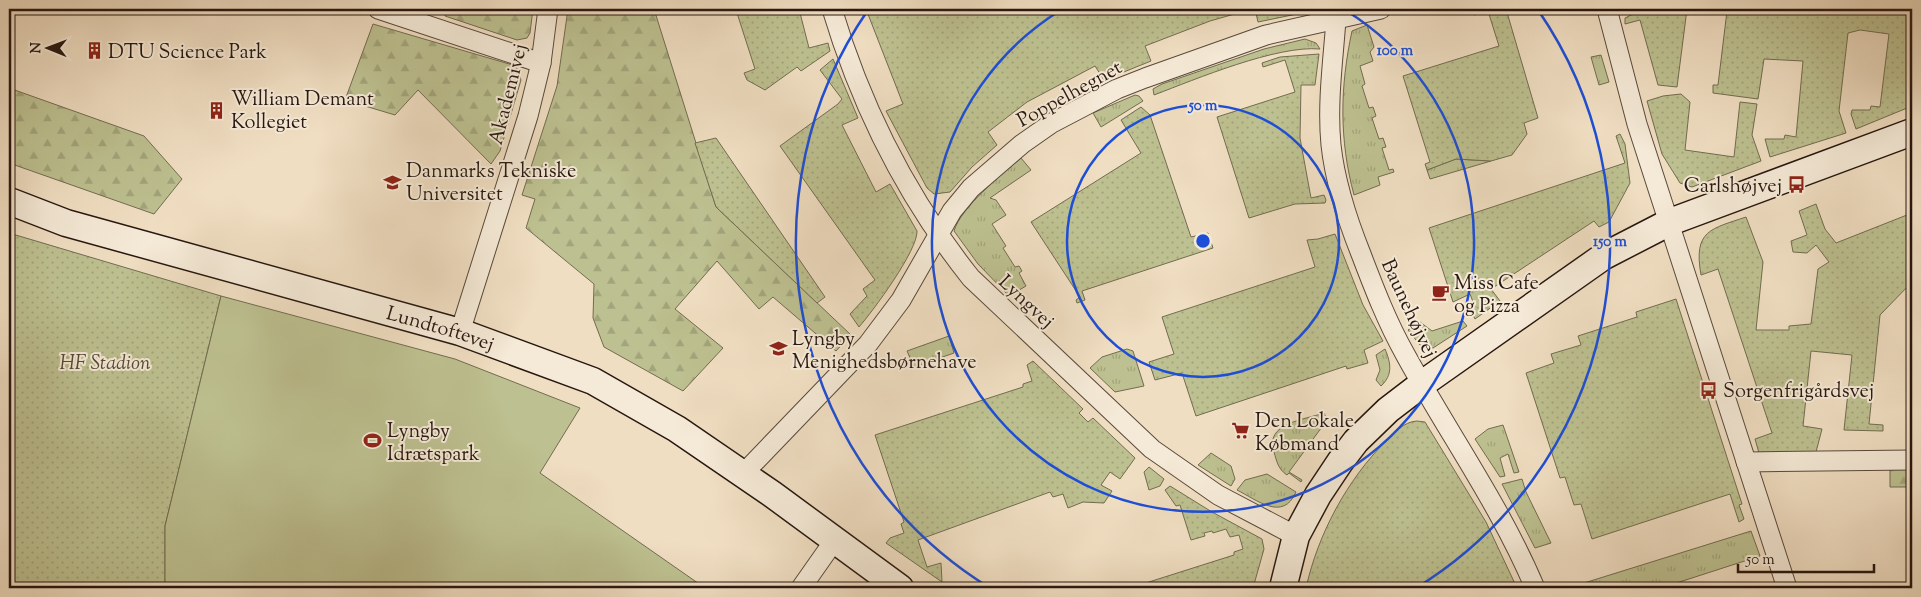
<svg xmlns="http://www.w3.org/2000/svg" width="1921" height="597" viewBox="0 0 1921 597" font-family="'Sorts Mill Goudy',serif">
<defs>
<pattern id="grass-tufts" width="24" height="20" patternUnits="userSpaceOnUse" patternTransform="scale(1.25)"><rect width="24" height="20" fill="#bdc090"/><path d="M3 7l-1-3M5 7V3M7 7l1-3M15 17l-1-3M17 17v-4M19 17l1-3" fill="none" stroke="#a2a47b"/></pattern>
<pattern id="forest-firs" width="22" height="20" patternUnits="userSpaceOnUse" patternTransform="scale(1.25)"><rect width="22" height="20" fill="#bdc090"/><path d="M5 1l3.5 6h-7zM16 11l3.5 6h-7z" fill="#a2a47b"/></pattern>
<pattern id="park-dots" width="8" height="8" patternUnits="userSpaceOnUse" patternTransform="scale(1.25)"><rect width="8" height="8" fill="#bdc090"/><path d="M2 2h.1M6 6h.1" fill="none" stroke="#a2a47b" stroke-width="1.8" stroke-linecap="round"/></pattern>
</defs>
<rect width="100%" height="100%" fill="#f0dec2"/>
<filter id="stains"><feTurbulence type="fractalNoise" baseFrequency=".004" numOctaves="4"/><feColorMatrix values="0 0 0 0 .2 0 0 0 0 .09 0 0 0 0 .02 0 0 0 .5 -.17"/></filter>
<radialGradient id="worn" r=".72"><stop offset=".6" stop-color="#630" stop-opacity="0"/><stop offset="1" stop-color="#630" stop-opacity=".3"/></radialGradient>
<g fill="url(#grass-tufts)" stroke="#726c50">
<path d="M 1367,25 L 1374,47 L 1370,52 L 1373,61 L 1360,66 L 1365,84 L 1362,86 L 1369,108 L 1373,107 L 1376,116 L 1372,118 L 1379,139 L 1383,138 L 1386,147 L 1382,148 L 1389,170 L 1393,169 L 1394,172 L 1378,177 L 1380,185 L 1354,195 C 1339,139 1340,87 1352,31 Z"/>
<path d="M 1305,39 L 1316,43 L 1320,49 C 1277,45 1196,79 1154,95 L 1153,89 L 1162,84 L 1264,49 Z"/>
<polygon points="1601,55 1609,82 1599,85 1591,57"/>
<polygon points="1135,95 1139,96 1143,101 1101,127 1093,113"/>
<path d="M 1021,158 L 1031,170 L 990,198 L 996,200 L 1006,215 L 992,224 L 1006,246 L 1003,248 L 1015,267 L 1019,266 L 1022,271 L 1019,273 L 1026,286 L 1009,296 L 978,264 L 954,231 C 961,207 1002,174 1021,158 Z"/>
<polygon points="1456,159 1491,161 1430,179 1427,170"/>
<polygon points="1463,321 1467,326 1433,348 1420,345 1408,330 1420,322 1432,331"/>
<polygon points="949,336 954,353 914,367 907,351"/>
<polygon points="1127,349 1133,351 1144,386 1115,392 1090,368 1102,357"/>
<path d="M 1385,349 C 1391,363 1393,375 1381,386 L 1376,380 L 1380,370 L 1376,355 Z"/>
<path d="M 1324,413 L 1327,420 L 1289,472 L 1302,480 L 1301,482 L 1289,473 L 1287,475 C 1278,469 1277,462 1274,452 C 1264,423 1304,420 1324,413 Z"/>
<polygon points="1503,425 1519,472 1514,473 1508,454 1500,458 1505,476 1500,477 1475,439 1488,429"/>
<polygon points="1211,453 1231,466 1235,479 1231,486 1198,465"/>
<polygon points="1149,467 1164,479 1160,486 1149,490 1144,472"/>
<path d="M 1267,474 L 1296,492 C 1283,522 1257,500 1237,490 L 1245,480 Z"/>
<polygon points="1522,479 1526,492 1551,543 1535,548 1502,484"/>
<polygon points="1751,531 1760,556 1661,588 1568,588"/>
</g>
<g fill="url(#forest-firs)" stroke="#726c50">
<polygon points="447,9 533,9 530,33 527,38 517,40 445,16"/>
<polygon points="568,9 654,9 716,207 851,335 836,351 773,297 759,309 717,261 675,309 723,348 683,391 604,347 593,318 594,284 526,228 535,199 522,195 557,86"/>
<polygon points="373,24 516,66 521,80 500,151 491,164 418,90 395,115 345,100"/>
<polygon points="9,88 144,136 182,179 154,214 9,163"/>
<polygon points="1893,468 1912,468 1912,487 1890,487 1890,470"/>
</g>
<g fill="url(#park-dots)" stroke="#726c50">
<polygon points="745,9 799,9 809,48 828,43 830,51 801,71 797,67 765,90 747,80 744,73 755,69 737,13"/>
<polygon points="866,9 1252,9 1210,21 1145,46 1151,61 1104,80 1095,66 1027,102 988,132 997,145 972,167 950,192 934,194 927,188 886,111 903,104"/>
<polygon points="1255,9 1296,9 1297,14 1258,22"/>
<polygon points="1475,9 1506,9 1538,118 1524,123 1527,134 1512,155 1491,161 1456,159 1427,170 1425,164 1430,162 1403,76 1499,46 1488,11 1474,15 1473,11"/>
<polygon points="1643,9 1687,9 1677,87 1658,85 1640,20 1625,24 1625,18"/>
<polygon points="1714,9 1912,9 1912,106 1856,129 1851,114 1852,110 1870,110 1871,106 1880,107 1889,34 1860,30 1848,33 1839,111 1846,133 1770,157 1765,139 1784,139 1785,135 1796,137 1803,61 1764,59 1758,99 1713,93 1713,85 1718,85 1727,11"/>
<polygon points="1319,54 1315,85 1301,85 1300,138 1311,198 1324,195 1326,200 1325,203 1295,204 1249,218 1217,117 1295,92 1285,60 1263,67 1262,63 1280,57"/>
<path d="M 833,59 L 858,118 L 842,125 L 876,192 L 890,184 L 917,231 C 918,250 873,311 859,327 L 850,314 L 867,296 L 863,289 L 875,280 L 780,146 L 838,104 L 842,99 L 820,70 Z"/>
<polygon points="1681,94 1690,102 1685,150 1734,157 1740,102 1757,104 1752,135 1761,161 1692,187 1680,183 1662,154 1647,101 1663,96"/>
<polygon points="1141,107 1150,115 1191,237 1208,233 1213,248 1082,291 1085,300 1077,303 1076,300 1080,297 1031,222 1141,153 1121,120"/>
<polygon points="1620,134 1625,144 1630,183 1609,222 1599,227 1594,221 1491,289 1500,301 1475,319 1470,309 1475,307 1470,294 1453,302 1429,228 1625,163 1616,136"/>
<polygon points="716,138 825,297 817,303 716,207 695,143"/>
<path d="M 1816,204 L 1825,229 L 1836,243 L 1912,213 L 1912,282 L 1880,315 L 1869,424 L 1883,425 L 1883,431 L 1844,430 L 1852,355 L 1811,351 L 1803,426 L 1822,429 L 1816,452 L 1759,453 L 1755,439 L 1772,433 L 1718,269 L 1701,275 C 1693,230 1711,229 1746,217 L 1763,262 L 1756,330 L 1789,330 L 1789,326 L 1811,324 L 1818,269 L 1829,262 L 1816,245 L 1807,253 L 1793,252 L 1791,241 L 1807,235 L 1799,211 Z"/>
<polygon points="9,233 221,296 165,526 165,588 9,588"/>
<polygon points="1335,234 1363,305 1383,341 1364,350 1368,363 1347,369 1346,366 1196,416 1182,373 1155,380 1149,362 1174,354 1162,317 1315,267 1307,240 1318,239"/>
<polygon points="1676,299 1742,504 1739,505 1744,519 1739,522 1730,494 1592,539 1581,504 1574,505 1565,477 1560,478 1526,373 1554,363 1551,354 1581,345 1578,336 1637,317 1636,312"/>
<polygon points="1033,361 1083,409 1079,413 1088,422 1093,418 1135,458 1120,479 1110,472 1101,485 1112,491 1104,503 1083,502 1068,508 1063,494 1053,497 1050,492 918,540 927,567 941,563 942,582 886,543 890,538 904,533 901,524 904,522 875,435 1023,387 1023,384 1032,381 1027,365"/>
<path d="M 1417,421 L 1425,422 L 1486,522 L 1517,588 L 1306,588 C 1318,534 1347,480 1386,441 C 1396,432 1403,422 1417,421 Z"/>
<polygon points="1170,486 1212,512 1262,539 1264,549 1253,588 1130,588 1234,555 1234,552 1243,549 1239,535 1230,537 1226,529 1213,533 1212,531 1204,533 1205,536 1191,540 1180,505 1176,506 1165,490"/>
</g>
<polygon fill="#bdc090" stroke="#726c50" points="221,296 455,359 580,408 540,473 705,588 165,588 165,526"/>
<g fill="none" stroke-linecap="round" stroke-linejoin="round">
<defs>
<g id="street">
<polyline points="378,9 541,63"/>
<path d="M 832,9 C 861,106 908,199 971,278 L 1152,449 L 1218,495 L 1296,536"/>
<polyline points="1607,9 1637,124 1787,588"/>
<path d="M 1336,20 C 1333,61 1327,104 1331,145 C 1335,182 1347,219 1361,254 C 1374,288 1387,322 1405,354 C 1448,433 1500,505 1535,588"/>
<polyline points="460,332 528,116 541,63 548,9"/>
<polyline points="1746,462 1912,460"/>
<polyline points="743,474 868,344 901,300 952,211 971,188 1022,144 1052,123 1117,89 1145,78 1266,35 1381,9"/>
<polyline points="801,588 834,541"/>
</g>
<g id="secondary">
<path id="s1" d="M 9,201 L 66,223 L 460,332 L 593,381 L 677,429 L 772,494 L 900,588"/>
<polyline points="1283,588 1296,536 1318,495 1340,462 1356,441 1388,410 1422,384 1604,256 1670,222 1912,132"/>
</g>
</defs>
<use href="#street" stroke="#5a493c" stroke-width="21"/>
<use href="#secondary" stroke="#281710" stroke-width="29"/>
<use href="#street" stroke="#f5ead7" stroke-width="19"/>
<use href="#secondary" stroke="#f5ead7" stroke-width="26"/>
</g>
<g fill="none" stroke="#1d4ed8" stroke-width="2.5">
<circle cx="1203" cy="241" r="136"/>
<path d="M1345 10A271 271 0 1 1 1061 10"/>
<path d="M990 588A407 407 0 0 1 868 10M1538 10A407 407 0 0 1 1416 588"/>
</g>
<defs>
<symbol id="building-bare" viewBox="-9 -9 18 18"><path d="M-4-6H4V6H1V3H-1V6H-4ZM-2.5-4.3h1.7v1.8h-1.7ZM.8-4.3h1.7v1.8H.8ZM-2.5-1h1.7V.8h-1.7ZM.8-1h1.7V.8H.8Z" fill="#8f2418" stroke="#f5ead7" stroke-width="2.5" paint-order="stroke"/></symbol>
<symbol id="university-bare" viewBox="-9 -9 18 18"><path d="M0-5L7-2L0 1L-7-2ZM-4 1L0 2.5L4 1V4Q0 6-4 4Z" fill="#8f2418" stroke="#f5ead7" stroke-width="2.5" paint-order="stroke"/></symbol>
<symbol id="bus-bare" viewBox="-9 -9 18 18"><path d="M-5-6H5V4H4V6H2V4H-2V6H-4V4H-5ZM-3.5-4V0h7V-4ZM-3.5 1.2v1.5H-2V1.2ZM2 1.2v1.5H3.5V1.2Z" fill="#8f2418" stroke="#f5ead7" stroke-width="2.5" paint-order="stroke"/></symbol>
<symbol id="cafe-bare" viewBox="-9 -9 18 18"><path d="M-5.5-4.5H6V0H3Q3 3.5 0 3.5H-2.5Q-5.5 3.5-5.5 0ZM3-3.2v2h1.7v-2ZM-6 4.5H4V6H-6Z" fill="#8f2418" stroke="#f5ead7" stroke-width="2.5" paint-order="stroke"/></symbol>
<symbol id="school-bare" viewBox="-9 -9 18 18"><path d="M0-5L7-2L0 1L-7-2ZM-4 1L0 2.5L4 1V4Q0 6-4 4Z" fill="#8f2418" stroke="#f5ead7" stroke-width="2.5" paint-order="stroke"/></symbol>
<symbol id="supermarket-bare" viewBox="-9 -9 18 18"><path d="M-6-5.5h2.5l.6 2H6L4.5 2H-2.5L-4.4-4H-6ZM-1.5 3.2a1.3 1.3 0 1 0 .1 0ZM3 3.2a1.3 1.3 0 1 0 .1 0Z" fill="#8f2418" stroke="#f5ead7" stroke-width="2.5" paint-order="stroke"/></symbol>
<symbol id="stadium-bare" viewBox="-9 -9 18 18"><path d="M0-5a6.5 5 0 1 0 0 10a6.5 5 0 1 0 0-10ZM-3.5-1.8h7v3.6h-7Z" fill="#8f2418" stroke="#f5ead7" stroke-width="2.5" paint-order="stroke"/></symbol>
</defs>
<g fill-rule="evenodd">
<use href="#building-bare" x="82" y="38" width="25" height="25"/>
<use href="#building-bare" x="204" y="98" width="25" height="25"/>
<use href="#university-bare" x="380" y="170" width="25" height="25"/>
<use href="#bus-bare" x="1784" y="172" width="25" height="25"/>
<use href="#cafe-bare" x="1428" y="280" width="25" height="25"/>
<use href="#school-bare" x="766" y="336" width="25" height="25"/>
<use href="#bus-bare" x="1696" y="378" width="25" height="25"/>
<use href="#supermarket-bare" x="1228" y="418" width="25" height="25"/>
<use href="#stadium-bare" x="360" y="428" width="25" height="25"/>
</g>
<g text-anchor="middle" stroke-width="4" stroke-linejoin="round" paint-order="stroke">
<g font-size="20" fill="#281710" stroke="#f5ead7" text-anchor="start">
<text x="108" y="58">DTU Science Park</text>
<text x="231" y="105">William Demant<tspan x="231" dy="23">Kollegiet</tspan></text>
<text x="406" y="177">Danmarks Tekniske<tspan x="406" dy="23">Universitet</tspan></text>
<text x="1782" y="192" text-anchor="end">Carlshøjvej</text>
<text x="1454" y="289">Miss Cafe<tspan x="1454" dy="23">og Pizza</tspan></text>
<text x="792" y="345">Lyngby<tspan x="792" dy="23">Menighedsbørnehave</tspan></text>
<text x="1723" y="397">Sorgenfrigårdsvej</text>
<text x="1255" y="427">Den Lokale<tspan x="1255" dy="23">Købmand</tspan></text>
<text x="387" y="437">Lyngby<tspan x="387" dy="23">Idrætspark</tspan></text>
</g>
<g font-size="20" fill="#281710" stroke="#f5ead7">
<text transform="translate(1069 93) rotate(-29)" y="7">Poppelhegnet</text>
<text transform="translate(507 94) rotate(-76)" y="7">Akademivej</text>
<text transform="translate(1027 301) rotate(43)" y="7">Lyngvej</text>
<text transform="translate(1410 308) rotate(65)" y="7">Baunehøjvej</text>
<text dy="7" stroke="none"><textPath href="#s1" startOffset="450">Lundtoftevej</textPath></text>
</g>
<g font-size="20" font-style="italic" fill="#554a36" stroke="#f5ead7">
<text x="105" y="369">HF Stadion</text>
</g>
</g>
<circle cx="1203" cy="241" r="8" fill="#1d4ed8" stroke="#f5ead7" stroke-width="2.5"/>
<g font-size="15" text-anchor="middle" font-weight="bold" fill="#1d4ed8" stroke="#f5ead7" stroke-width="4" stroke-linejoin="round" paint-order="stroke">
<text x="1395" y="55">100 m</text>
<text x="1203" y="110">50 m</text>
<text x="1610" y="246">150 m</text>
</g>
<rect width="1921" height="597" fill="none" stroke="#f0dec2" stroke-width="30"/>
<rect x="10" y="10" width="1901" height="577" fill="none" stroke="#281710" stroke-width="2.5"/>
<rect x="15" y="15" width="1891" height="567" fill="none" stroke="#281710"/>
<g transform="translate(48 48) rotate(271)" stroke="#f5ead7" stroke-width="4" paint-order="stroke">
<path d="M0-4L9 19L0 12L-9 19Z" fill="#281710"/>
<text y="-8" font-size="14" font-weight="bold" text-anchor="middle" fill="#281710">N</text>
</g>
<path d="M1738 564v8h136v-8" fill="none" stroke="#281710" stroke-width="2.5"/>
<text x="1746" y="564" font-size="15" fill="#281710" stroke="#f5ead7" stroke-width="4" paint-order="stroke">50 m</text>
<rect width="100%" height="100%" filter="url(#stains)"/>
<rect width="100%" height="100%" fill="url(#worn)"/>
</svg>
